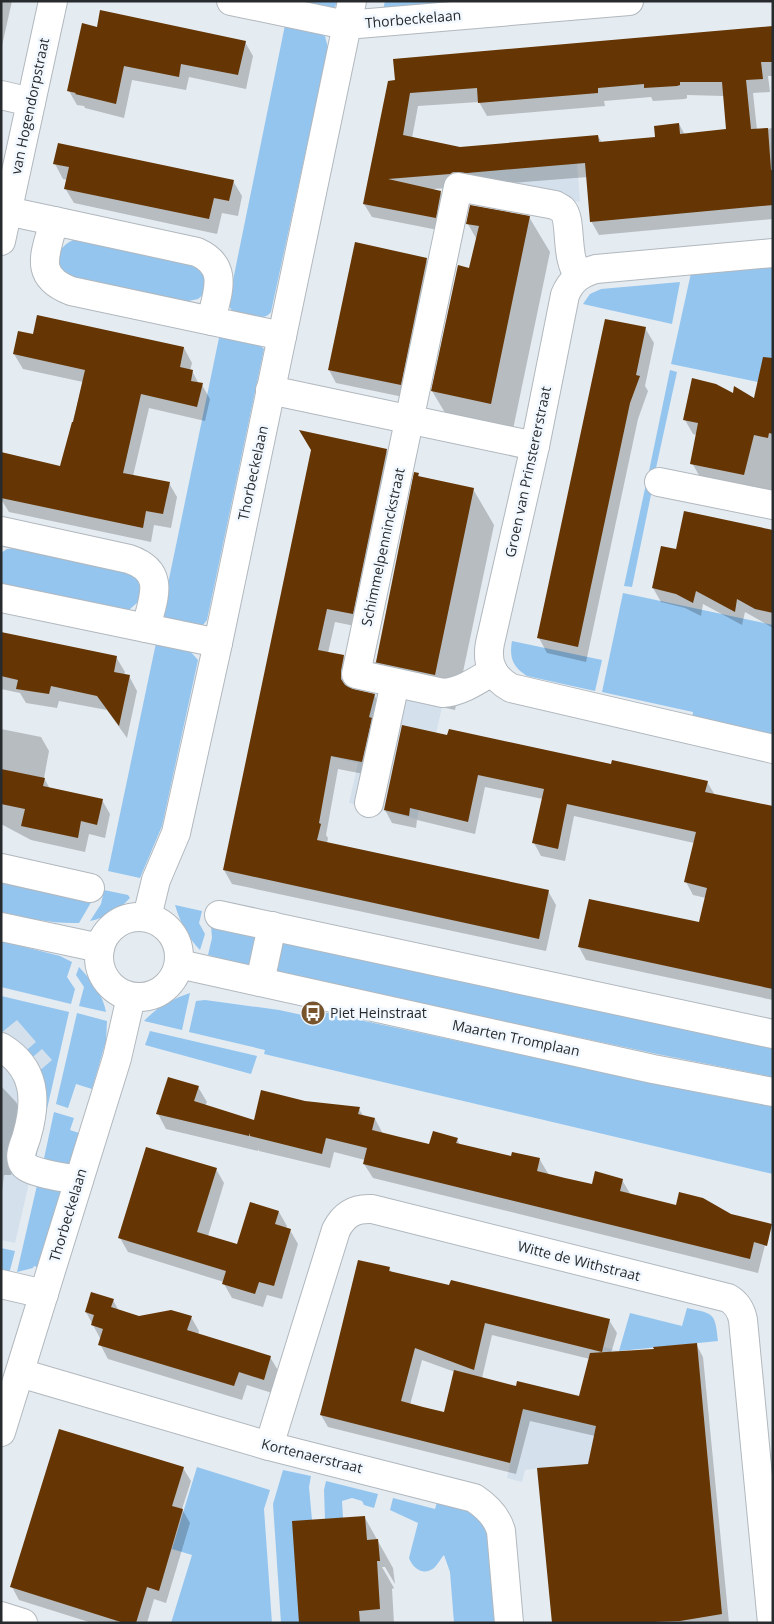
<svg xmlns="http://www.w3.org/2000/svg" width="774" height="1624" viewBox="0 0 774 1624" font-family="'Open Sans',sans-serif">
<rect width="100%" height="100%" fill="#e4ebf1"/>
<g fill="#d4e0ec">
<polygon points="577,163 580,202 453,180 456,167"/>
<polygon points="349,680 373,692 442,707 417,819 349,803 358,763 333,757"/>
<polygon points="1,996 69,1012 15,1243 1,1240"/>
<polygon points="604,1347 619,1351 617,1351 618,1357 595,1465 569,1465 525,1470 522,1482 507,1478 529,1384 590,1398"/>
</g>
<g fill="#94c5ee">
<polygon points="291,1 338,1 334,8 328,9"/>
<polygon points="385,1 526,1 382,14"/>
<path d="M 285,25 L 318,33 L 325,36 L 328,48 L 271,312 C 263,323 244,314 233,312 L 229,306 L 229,300 Z"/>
<path d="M 79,238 L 185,258 L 204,272 L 206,292 L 198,299 L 179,303 L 74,280 C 69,276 64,273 61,268 C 51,254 66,241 79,238 Z"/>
<polygon points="773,266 773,385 671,364 691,273"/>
<polygon points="680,282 672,324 583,304 590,294 601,289"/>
<path d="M 220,333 L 254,340 L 264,349 L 207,620 L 203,625 C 195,627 168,626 164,616 C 163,614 164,611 163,608 Z"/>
<polygon points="670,370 677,372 654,477 648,476"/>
<polygon points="646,484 653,485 632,587 624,586"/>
<polygon points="16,548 112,566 133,575 138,581 141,591 138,602 130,609 120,612 4,587 1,584 1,553 7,549"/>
<polygon points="623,593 773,625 773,737 692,719 693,712 602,692"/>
<path d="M 512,641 L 602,660 L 595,691 L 527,676 C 513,667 509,658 512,641 Z"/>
<polygon points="156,643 188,649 198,660 162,826 140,878 108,871"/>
<path d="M 1,879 L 93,899 L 79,923 C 53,924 27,918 1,912 Z"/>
<path d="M 104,890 L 128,895 L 130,898 C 119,910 105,918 90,921 L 101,904 Z"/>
<path d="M 175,905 L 202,911 L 199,923 L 205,934 L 200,950 C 188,938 180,922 175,905 Z"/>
<path d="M 211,925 L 255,935 C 254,942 258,948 255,956 C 253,960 249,961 248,966 L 208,955 L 212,938 Z"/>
<polygon points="1,941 60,956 72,962 67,977 75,989 71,1004 1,987"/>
<path d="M 284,941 L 773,1045 L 773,1077 L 657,1054 L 277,973 C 278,965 274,959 277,952 C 279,947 282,946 284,941 Z"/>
<path d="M 79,967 C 91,980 103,994 106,1012 L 79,1006 L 84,987 L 76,975 Z"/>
<path d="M 190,993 L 182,1030 L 144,1021 C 157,1007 172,999 190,993 Z"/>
<polygon points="1,996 69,1012 35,1162 37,1073 52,1060 42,1049 27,1062 21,1055 36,1042 17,1020 1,1033"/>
<polygon points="205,1000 279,1010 316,1018 318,1011 710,1095 773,1106 773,1174 264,1054 265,1050 189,1032 196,1001"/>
<polygon points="77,1013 107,1021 106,1041 92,1089 76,1084 68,1108 56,1104"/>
<polygon points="150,1031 257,1056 251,1074 145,1045"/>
<polygon points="54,1112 74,1118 70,1130 79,1133 68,1169 43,1163"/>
<polygon points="38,1181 63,1186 37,1267 34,1266 33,1268 17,1272"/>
<polygon points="1,1248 15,1251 9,1274 1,1273"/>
<path d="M 687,1308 C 714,1314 715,1312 718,1341 L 619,1351 L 630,1313 L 682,1326 Z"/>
<polygon points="197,1467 270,1490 264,1509 272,1623 171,1623 192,1555 172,1549"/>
<polygon points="283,1470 311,1476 309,1487 312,1520 299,1623 281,1623 273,1504"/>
<polygon points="326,1481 378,1494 374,1508 364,1505 362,1501 352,1498 342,1501 343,1518 325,1519 324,1490"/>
<path d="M 393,1498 L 435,1509 L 438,1499 L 467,1506 L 486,1522 L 499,1623 L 454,1623 L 450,1572 L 444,1555 C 441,1558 438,1564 434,1568 C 424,1576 413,1569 409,1558 L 418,1523 L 390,1510 Z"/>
</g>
<g fill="#0003" fill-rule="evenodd">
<polygon points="1,1 12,1 1,50"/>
<path d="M 773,27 L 773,76 L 768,76 L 770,92 L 753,93 L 757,130 L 773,128 L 773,219 L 599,235 L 591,221 L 588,177 L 433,189 L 440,192 L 448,205 L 443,231 L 372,217 L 364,204 L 389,82 ZM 687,95 L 724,96 L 727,130 L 685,135 L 679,124 L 656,138 L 602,143 L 598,136 L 460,148 L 412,138 L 418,106 L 479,102 L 487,116 L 605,106 L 604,101 L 651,97 L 653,101 L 685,99 L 687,98 Z"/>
<polygon points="98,28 245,42 253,56 246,89 189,77 186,90 132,80 124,118 85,108 84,106 77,105 69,91"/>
<polygon points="55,164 233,181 242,196 238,216 222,213 217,234 74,203 65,188 67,180 63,179"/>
<polygon points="529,217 550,252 511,439 453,426 432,391 470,269 477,240 468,224"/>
<polygon points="426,260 434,273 408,398 336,383 329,370"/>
<polygon points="645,328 654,343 645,386 648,391 638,419 586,662 547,653 539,638"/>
<polygon points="184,348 192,363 190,371 192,371 199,384 202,385 210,399 205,421 149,408 133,476 169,483 177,497 171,528 154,525 151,542 9,512 1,499 2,493 61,467 83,382 23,369 14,354"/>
<polygon points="734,395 755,400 773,395 773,493 700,477 692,463 697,435 693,434 685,420"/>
<polygon points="386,451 394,464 360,627 335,622 328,653 343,656 351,670 348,688 374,695 382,709 369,775 338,769 326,835 328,838 327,843 548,891 556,905 546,951 232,884 224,870"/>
<polygon points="418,474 420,478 473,489 494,525 455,710 396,697 376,663"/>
<polygon points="773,531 773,628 745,612 742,625 703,604 701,616 685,608 661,602 653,588 677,551"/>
<polygon points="1,633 116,657 125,672 124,675 129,676 137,691 127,738 107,710 59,701 57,708 26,703 20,693 1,689"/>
<polygon points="1,729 41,737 49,751 44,778 50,789 102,800 110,814 105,838 89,834 85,852 31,840 1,824"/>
<polygon points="448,737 707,782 715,795 773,808 773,1000 586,960 579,947 700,924 706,898 693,895 686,882 694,843 574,816 565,861 541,856 534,843 543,799 485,787 475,834 417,820 416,828 392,823 385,810"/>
<polygon points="1,1086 16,1102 28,1125 27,1138 11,1175 4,1175 1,1199"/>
<polygon points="198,1087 207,1102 205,1106 255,1121 305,1102 359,1109 364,1117 375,1119 383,1134 430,1145 457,1139 460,1145 512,1157 513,1153 540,1160 549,1175 593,1186 622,1180 631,1195 677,1206 767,1237 758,1273 373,1178 364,1164 365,1160 334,1152 330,1168 259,1151 258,1149 258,1151 166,1129 158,1114"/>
<polygon points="216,1169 224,1183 208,1236 238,1245 279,1212 287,1226 286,1229 290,1230 298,1244 282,1299 267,1295 263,1307 232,1298 224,1284 224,1282 128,1252 120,1238"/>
<path d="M 389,1268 L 392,1273 L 609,1320 L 617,1333 L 611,1353 L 655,1350 L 696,1344 L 703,1357 L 729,1623 L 553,1623 L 595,1436 L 530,1421 L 516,1474 L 328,1427 L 321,1415 ZM 492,1335 L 590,1359 L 580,1398 L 517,1387 L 482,1378 ZM 422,1360 L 455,1372 L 445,1413 L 410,1405 Z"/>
<polygon points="113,1300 119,1311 139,1317 191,1317 199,1331 198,1335 270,1357 279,1372 272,1393 247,1385 242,1400 108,1359 100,1344 101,1340 86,1312"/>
<polygon points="183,1468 191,1481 182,1509 190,1523 166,1603 154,1599 147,1623 92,1623 19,1600 12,1587"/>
<polygon points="365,1518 393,1568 395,1584 385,1567 382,1567 394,1588 392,1589 394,1623 300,1623"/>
</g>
<g fill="#653503" fill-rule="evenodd">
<polygon points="100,10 246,41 238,75 181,64 179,77 124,66 116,104 75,94 76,93 67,91 82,23 97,27"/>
<path d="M 773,26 L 773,62 L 761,62 L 763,79 L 746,80 L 751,129 L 768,128 L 771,170 L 773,170 L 773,205 L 590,222 L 585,163 L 467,173 L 453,172 L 450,174 L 388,179 L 441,191 L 436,218 L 363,204 L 388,81 L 395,80 L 393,59 ZM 680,82 L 722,82 L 726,129 L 680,134 L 679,123 L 654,126 L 655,137 L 599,142 L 598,135 L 460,147 L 403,135 L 410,93 L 477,88 L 478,103 L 598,93 L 598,88 L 644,84 L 644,88 L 677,86 L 680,85 Z"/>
<polygon points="58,143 234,180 229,201 214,198 209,219 64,189 69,167 53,164"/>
<polygon points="470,205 530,216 491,404 431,391 458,265 469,268 479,226 466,224"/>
<polygon points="355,242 427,258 401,385 328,370"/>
<polygon points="37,315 184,347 180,367 193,370 191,381 203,383 197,407 141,394 123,473 170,482 163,514 146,511 143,528 1,498 1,452 60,466 72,422 73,422 85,370 13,354 18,331 33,334"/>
<polygon points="605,319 646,327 636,375 640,376 630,403 578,647 537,638"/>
<polygon points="763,357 773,358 773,434 769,433 768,438 754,435 744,475 690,464 698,423 683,420 692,378 716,384 733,393 734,386 754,398"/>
<polygon points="299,430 387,449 353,614 327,609 318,650 344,655 341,671 341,679 345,685 353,689 375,694 369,717 372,718 362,762 331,756 319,823 321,824 317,840 549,890 539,939 223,870 311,450"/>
<polygon points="414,472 419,473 418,476 474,488 435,675 374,662 376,662"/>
<polygon points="684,511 773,530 773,613 755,609 737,599 735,612 696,591 693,603 676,594 652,588 661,546 676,549"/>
<polygon points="1,632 117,656 114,672 130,675 119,726 97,696 51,686 49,694 16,689 18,680 1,676"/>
<polygon points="402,725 447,735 449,729 611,764 612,760 708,781 705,792 773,806 773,989 578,947 589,899 699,922 707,888 684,882 696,832 567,804 558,849 532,843 544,789 478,775 468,822 410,808 409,816 384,810"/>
<polygon points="1,769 45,778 43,786 103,799 97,825 81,821 78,838 21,826 25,809 1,804"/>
<polygon points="168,1077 199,1086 194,1101 254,1120 261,1090 305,1101 360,1107 358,1114 375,1118 372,1130 400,1137 429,1144 433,1131 458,1138 456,1143 511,1156 512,1152 540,1158 537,1171 565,1178 592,1184 595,1171 623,1179 620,1191 676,1205 679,1192 703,1198 731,1214 772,1224 767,1246 754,1242 750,1259 363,1164 367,1148 326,1138 322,1154 250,1136 250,1133 249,1136 156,1114"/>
<polygon points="146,1147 217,1168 197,1232 237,1244 250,1202 279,1211 275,1224 291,1229 274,1286 259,1282 255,1294 222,1284 226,1271 118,1238"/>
<polygon points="358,1260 390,1267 389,1271 449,1285 451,1280 610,1319 602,1352 485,1323 474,1370 415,1348 401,1401 423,1407 444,1412 454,1370 516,1386 517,1381 579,1396 590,1353 654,1349 653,1347 697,1343 722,1614 680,1621 629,1623 552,1623 537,1468 588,1464 596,1426 523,1409 510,1463 320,1415"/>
<polygon points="91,1292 114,1299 111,1307 139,1316 171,1310 192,1316 187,1330 271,1356 264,1380 239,1372 234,1386 98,1345 103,1329 91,1325 94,1315 85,1312"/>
<polygon points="59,1429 184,1467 172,1506 183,1509 159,1591 147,1587 136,1623 124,1623 10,1587"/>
<polygon points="365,1516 367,1540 378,1539 380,1561 377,1561 380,1609 359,1611 360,1623 299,1623 292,1521"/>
</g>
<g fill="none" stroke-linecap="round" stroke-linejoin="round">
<defs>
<g id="minor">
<polyline points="231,1 346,25 629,1"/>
<polyline points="1,95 31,102"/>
<polyline points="7,211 54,221"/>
<polyline points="1,241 53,1"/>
<path d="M 773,253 L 596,269 C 581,273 571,280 565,295 L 535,446 L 490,643 C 486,663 493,678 511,688 L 773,749"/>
<path d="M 211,321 C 217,293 230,267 197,252 L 54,221 C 46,253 32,276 71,291 L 282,336"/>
<polyline points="270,390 535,446"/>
<polyline points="659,482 773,505"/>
<path d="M 1,531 L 129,559 C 167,572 153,598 146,628 L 1,598"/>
<polyline points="146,628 218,643"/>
<path d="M 493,671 C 478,680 461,692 443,693 L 356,674 L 458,187 L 555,205 C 558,207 560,208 562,209 C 573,220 564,257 579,276"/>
<polyline points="369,803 395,683"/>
<polyline points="1,868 90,888"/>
<polyline points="219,915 773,1034"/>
<circle cx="139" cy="957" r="40"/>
<polyline points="147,917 156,880 176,833 218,643 352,1"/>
<polyline points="1,927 100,948"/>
<polyline points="179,964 653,1069 773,1092"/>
<polyline points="260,982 272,926"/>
<path d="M 1,1047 C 36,1068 37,1100 27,1135 C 25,1144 17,1156 24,1165 C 30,1173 67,1178 79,1180"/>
<polyline points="1,1284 44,1294"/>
<path d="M 20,1373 L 269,1446 L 474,1498 C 486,1506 497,1516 501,1531 L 509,1623"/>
<polyline points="1,1432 117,1058 131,997"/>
<path d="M 269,1446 L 336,1230 C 344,1214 355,1208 372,1209 L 728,1298 C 737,1303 741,1310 743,1320 L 772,1623"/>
<polyline points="1,1616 23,1623"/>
</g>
</defs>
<use href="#minor" stroke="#b1b8be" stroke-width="30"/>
<use href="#minor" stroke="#fff" stroke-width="28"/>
</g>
<defs>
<symbol id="bus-disc" viewBox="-11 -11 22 22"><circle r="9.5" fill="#77542c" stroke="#f1f8ff"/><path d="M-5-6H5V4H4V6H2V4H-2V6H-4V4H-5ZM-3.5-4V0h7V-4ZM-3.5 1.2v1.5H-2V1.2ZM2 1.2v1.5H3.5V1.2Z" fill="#fff"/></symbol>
</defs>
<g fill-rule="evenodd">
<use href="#bus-disc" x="299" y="999" width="28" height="28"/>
</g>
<g text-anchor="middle" stroke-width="5" stroke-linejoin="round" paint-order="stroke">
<g font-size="14" fill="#282b2d" stroke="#f1f8ff">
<text transform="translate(413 19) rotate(-5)" y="5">Thorbeckelaan</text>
<text transform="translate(30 106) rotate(-78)" y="5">van Hogendorpstraat</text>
<text transform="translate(528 472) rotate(-78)" y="5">Groen van Prinstererstraat</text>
<text transform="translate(253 473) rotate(-78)" y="5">Thorbeckelaan</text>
<text transform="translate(383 547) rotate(-78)" y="5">Schimmelpenninckstraat</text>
<text transform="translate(516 1038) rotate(12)" y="5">Maarten Tromplaan</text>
<text transform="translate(68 1215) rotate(-73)" y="5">Thorbeckelaan</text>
<text transform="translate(579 1261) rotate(14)" y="5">Witte de Withstraat</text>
<text transform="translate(312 1456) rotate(14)" y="5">Kortenaerstraat</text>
</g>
<g font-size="14" fill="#282b2d" stroke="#f1f8ff" text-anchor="start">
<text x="330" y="1018">Piet Heinstraat</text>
</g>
</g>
<rect width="774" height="1624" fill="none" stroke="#282b2d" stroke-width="5"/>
</svg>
